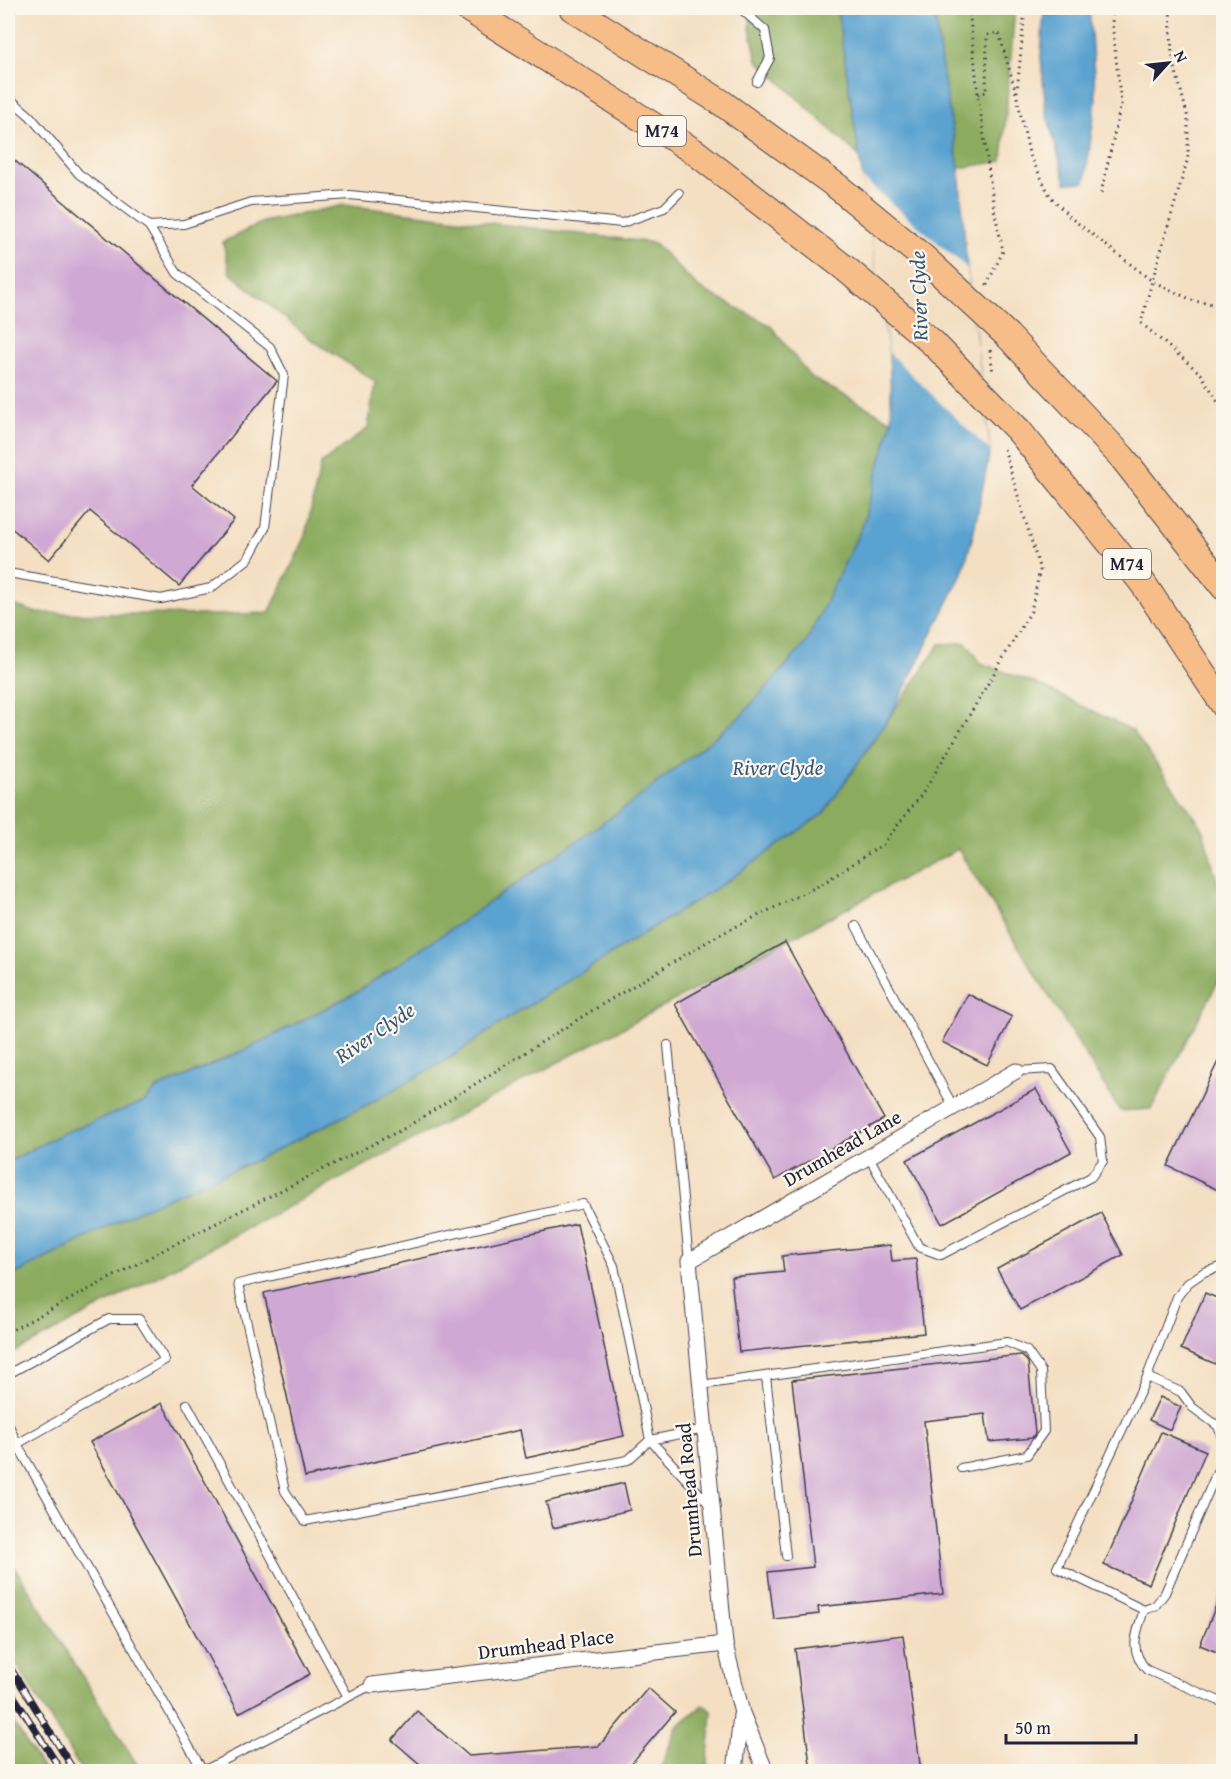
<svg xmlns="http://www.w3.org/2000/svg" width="1231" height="1779" viewBox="0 0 1231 1779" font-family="'Gentium Book Plus',serif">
<rect width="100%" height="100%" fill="#fbf7ec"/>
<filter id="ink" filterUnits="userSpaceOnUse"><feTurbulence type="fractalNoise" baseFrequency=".0167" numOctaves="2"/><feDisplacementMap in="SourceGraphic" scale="12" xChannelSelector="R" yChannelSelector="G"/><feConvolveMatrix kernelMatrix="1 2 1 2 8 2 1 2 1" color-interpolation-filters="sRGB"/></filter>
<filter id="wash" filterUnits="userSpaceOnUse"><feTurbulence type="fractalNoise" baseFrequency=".008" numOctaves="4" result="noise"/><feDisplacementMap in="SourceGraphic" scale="24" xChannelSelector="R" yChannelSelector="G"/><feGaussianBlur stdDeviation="1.35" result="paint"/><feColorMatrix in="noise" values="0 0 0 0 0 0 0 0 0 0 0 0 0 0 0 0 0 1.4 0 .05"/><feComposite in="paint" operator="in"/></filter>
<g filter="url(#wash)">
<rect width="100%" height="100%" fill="#f4dfc2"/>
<g fill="#8cab5e" stroke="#57664c" stroke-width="1.5">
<polygon points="751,8 837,8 859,156 757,60 750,28"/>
<polygon points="934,8 1015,8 1002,161 959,168 941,64"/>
<polygon points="344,205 654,243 699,288 770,325 810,377 892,421 862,527 806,643 741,716 633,802 470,916 355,993 251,1047 157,1089 144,1102 61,1134 8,1162 8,603 37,613 214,615 269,613 304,540 321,464 368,428 375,381 309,338 230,273 223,242 263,222"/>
<polygon points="966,643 981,663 1039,685 1132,730 1202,827 1223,902 1223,972 1151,1109 1120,1111 958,849 8,1356 8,1278 142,1209 259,1159 376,1100 453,1056 507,1019 726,882 824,813 940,644"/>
<polygon points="8,1556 141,1771 82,1771 8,1650"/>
<polygon points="703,1705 712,1711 707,1771 653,1771 662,1765 677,1727"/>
<polygon points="8,1714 44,1771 8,1771"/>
</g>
<g fill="#5aa2d0" stroke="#3e6286" stroke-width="1.5">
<polygon points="837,8 934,8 941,64 959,168 967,268 990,451 973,535 962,574 893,711 824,813 726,882 507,1019 453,1056 376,1100 259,1159 142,1209 8,1278 8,1162 61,1134 144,1102 157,1089 251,1047 355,993 470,916 633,802 741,716 806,643 862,527 892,421 889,353"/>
<polygon points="1044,8 1089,8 1096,101 1085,182 1066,183 1046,111 1041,57"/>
</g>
<polygon fill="#f4dfc2" points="862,178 967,268 990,451 889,353"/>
<g id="blocks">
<g fill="#cfa8d3">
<polygon points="8,155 277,381 192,485 234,520 179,586 90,511 49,560 8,525"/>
<polygon points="785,942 884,1119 775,1180 675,1004"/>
<polygon points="968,994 1012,1017 987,1065 942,1042"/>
<polygon points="1224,1049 1224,1193 1168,1166"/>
<polygon points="1036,1089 1071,1152 942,1224 907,1160"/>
<polygon points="1101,1213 1123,1255 1020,1310 997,1269"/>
<polygon points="577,1224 624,1436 526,1458 520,1430 305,1477 264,1293"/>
<polygon points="890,1245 892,1261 916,1259 924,1333 739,1352 731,1277 784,1272 782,1256"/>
<polygon points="1205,1293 1224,1301 1224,1358 1220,1366 1181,1349"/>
<polygon points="1021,1355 1028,1362 1035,1433 1032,1438 989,1442 985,1414 924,1421 943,1594 818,1607 819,1614 774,1619 768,1572 813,1567 792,1380"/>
<polygon points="1160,1397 1181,1407 1170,1430 1149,1420"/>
<polygon points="162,1403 310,1674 239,1713 90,1442"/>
<polygon points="1161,1432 1206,1451 1149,1584 1104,1565"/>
<polygon points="624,1483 630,1510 553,1528 546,1502"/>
<polygon points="1223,1588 1224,1588 1224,1655 1200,1645"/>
<polygon points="903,1635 921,1772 811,1772 795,1649"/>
<polygon points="648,1688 675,1712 630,1765 617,1772 429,1772 392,1740 417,1711 469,1756 599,1746"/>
</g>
</g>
</g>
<g filter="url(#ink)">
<use href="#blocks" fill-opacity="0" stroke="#423e4f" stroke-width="1.5"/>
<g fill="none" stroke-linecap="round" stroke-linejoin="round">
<defs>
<g id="lane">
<polyline points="740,8 765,30 770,58 757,82"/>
<polyline points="8,97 30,116 79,174 149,226 184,224 251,202 350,195 622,223 664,208 679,193"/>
<polyline points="8,573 161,599 211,588 248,559 265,528 284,375 270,347 177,273 149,226"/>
<polyline points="856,926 954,1108"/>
<polyline points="668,1045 689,1261"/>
<polyline points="869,1157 919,1247 941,1255 1091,1177 1103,1161 1100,1137 1052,1069 1016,1071"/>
<polyline points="766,1376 786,1556"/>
<polyline points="8,1377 10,1373 109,1319 139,1319 165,1360 17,1444 8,1423"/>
<polyline points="1147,1377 1181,1392 1192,1407 1218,1426 1223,1441 1220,1465 1165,1593 1155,1606 1144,1610 1057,1568 1147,1377 1177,1297 1188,1283 1204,1272 1224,1266"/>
<polyline points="701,1385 1007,1342 1027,1351 1041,1371 1044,1431 1027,1455 961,1468"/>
<polyline points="187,1404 348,1697"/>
<polyline points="705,1429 650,1440 628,1460 305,1521 285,1491 238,1284 583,1204 614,1266 650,1440 709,1504"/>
<polyline points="17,1444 203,1771 372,1685"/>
<path d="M 1144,1610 C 1136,1634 1128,1650 1147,1670 L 1224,1703"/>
</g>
<g id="street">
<polyline points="372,1685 725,1644"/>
<polyline points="735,1772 741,1715"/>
<polyline points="766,1772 742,1713 725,1644 689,1261 1016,1071"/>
</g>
<g id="highway">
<polyline points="467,8 695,152 846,269"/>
<polyline points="572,8 722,103 838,187"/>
<polyline points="1008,336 1122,457 1224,587"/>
<polyline points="1019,431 1142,582 1224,705"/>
</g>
</defs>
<use href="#lane" stroke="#423e4f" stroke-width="10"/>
<use href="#street" stroke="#423e4f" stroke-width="17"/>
<use href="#highway" stroke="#423e4f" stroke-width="28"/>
<g stroke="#423e4f" stroke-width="3" stroke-dasharray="1.5 4.5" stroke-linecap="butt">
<polyline points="969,8 978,94 994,209 1003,251 986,287"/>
<polyline points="1170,8 1172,56 1188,118 1188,158 1152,281 1141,323 1201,374 1224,411"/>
<polyline points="1017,92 1025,8"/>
<polyline points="978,94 986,92 987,35 999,33 1016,93 1029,153 1050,196 1071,218 1152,281 1194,301 1224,306"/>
<polyline points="1101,193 1121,104 1112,22 1114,8"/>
<polyline points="990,350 993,373"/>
<polyline points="8,1332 173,1245 405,1128 593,1010 717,936 822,884 883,844 925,790 1031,611 1040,570 1003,445"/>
</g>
<use href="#lane" stroke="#fff" stroke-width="8"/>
<use href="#street" stroke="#fff" stroke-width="15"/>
<use href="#highway" stroke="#f7bd88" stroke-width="26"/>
<defs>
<g id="rail">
<polyline points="8,1664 75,1772"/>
<polyline points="8,1687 62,1772"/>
</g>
</defs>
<use href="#rail" stroke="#22223b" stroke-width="7"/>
<use href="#rail" stroke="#fbf7ec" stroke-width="4.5" stroke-dasharray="14" stroke-linecap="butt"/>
<defs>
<g id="highway-bridge">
<polyline points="838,187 924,258 1008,336"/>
<polyline points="846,269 934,344 1019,431"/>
</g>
</defs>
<use href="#highway-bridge" stroke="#423e4f" stroke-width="28" stroke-linecap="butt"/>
<use href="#highway-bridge" stroke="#f7bd88" stroke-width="26"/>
</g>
</g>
<g text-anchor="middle" stroke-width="4.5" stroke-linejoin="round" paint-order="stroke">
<g fill="#fbf7ec" stroke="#636270" stroke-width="1.5">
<rect x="638" y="116" width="48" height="30" rx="4.5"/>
<rect x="1103" y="549" width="48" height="30" rx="4.5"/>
</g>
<g font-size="18" font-weight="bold" fill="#22223b">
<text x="662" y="137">M74</text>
<text x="1127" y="570">M74</text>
</g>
<g font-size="20" fill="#22223b" stroke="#fbf7ec">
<text transform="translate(842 1148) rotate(-30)" y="7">Drumhead Lane</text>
<text transform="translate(689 1490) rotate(-95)" y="7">Drumhead Road</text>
<text transform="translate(546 1644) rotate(-7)" y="7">Drumhead Place</text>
</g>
<g font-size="21" font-style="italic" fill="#385577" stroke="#fbf7ec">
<text transform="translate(919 296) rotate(-92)" y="7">River Clyde</text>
<text x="778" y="775">River Clyde</text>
<text transform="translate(375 1033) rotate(-34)" y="7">River Clyde</text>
</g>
</g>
<rect width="1231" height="1779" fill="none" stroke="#fbf7ec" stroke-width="30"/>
<g transform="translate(1168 63) rotate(63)" stroke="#fbf7ec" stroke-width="4.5" paint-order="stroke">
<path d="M0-4.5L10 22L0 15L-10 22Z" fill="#22223b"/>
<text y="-9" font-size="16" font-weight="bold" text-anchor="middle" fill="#22223b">N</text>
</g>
<path d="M1006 1734v9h130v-9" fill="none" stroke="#22223b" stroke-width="3"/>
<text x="1015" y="1734" font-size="18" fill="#22223b" stroke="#fbf7ec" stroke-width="4.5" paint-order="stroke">50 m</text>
</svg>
